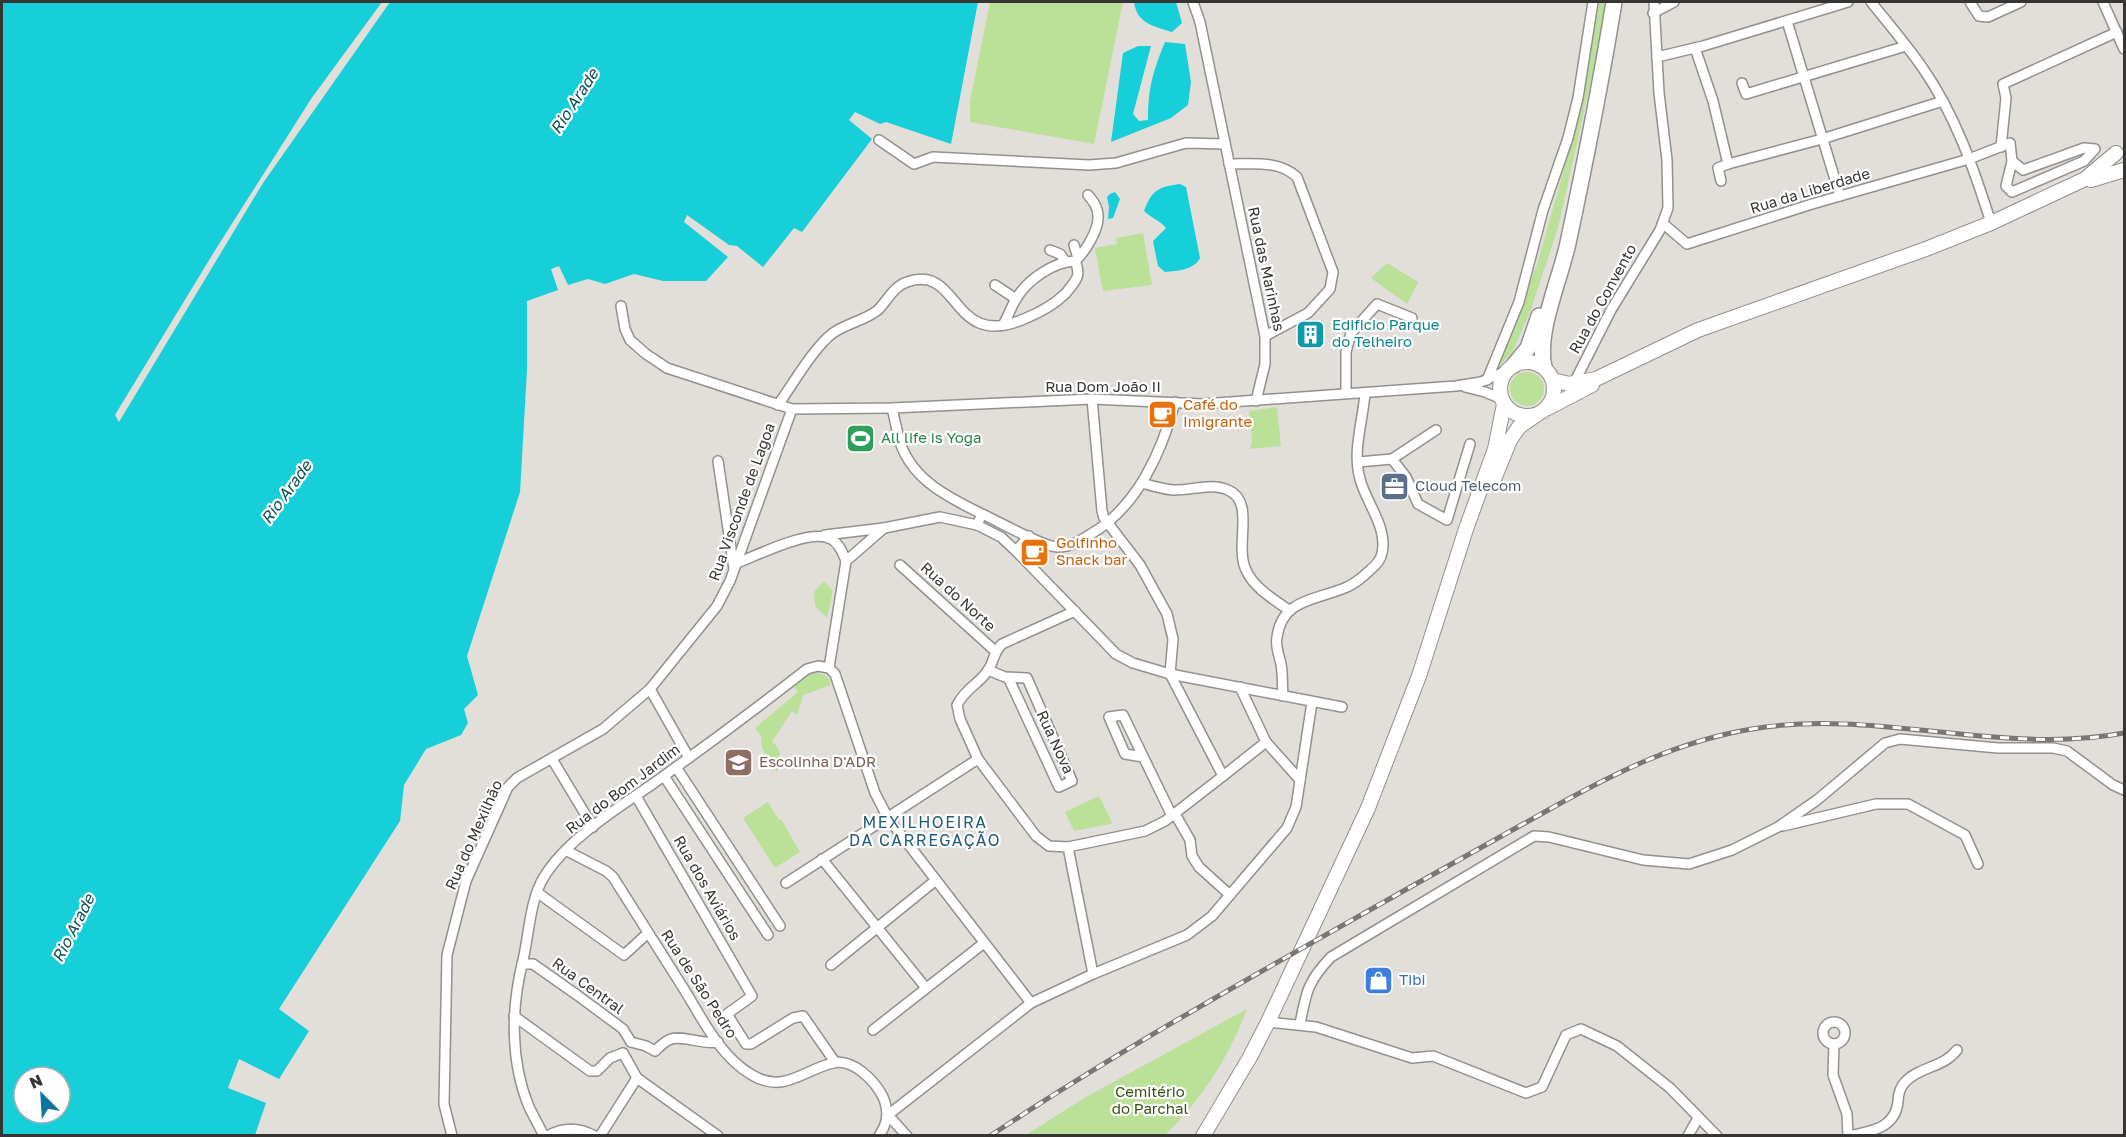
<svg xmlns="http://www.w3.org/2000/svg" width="2126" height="1137" viewBox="0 0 2126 1137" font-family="'Golos Text',sans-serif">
<rect width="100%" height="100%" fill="#e2deda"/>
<g fill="#bbe097">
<polygon points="990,2 1123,2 1094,144 970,122 970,101"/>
<polygon points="1599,2 1605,2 1601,36 1558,228 1531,309 1513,351 1497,369 1537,265 1566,162 1588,71"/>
<polygon points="1143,233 1152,285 1103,291 1095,248 1117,244 1116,238"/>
<polygon points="1387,263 1418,282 1407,304 1371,278"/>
<circle cx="1527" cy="389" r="17"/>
<polygon points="1277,407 1281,446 1250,449 1252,441 1249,411"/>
<polygon points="824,581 833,591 827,618 815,606 814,592"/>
<path d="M 817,672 L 828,677 L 831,685 L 803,695 L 797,715 L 792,711 L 772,742 C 784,751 779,758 777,772 L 762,748 L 761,736 L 755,728 L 798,692 L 794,687 L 809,675 Z"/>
<polygon points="1099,796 1112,822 1111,824 1074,831 1065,812"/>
<polygon points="768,802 779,820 781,819 800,852 775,868 743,818"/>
<path d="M 1247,1009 C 1229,1057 1202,1099 1165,1135 L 1026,1135 L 1086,1097 Z"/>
</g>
<g fill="#17cfd8" fill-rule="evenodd">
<path d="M 2,2 L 382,2 L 311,99 L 214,252 L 115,415 L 119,422 L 263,183 L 390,2 L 978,2 L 951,144 L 886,122 L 880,124 L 855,112 L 849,120 L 872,139 L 802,232 L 794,228 L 763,267 L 737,246 L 729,245 L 687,215 L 684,222 L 728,257 L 706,281 L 663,281 L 634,274 L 605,284 L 588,279 L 568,285 L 559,266 L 551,269 L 558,290 L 527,301 L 527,370 L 520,492 L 467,656 L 478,695 L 464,709 L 468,723 L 461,735 L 426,749 L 404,785 L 400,821 L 279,1009 L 309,1031 L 279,1079 L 239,1059 L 228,1088 L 266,1103 L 255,1135 L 2,1135 ZM 24,1077 L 60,1077 L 60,1113 L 24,1113 Z"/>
<path d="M 1134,2 L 1176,2 L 1182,23 L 1172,32 C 1154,26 1137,24 1134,2 Z"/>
<path d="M 1165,42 L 1185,44 L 1191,82 L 1188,105 L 1171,118 L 1111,142 L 1123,53 L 1138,46 L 1151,46 L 1133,114 L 1139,121 L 1148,120 C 1148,88 1153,71 1165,42 Z"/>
<path d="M 1180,184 L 1186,187 L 1200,258 C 1194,270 1177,271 1165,272 L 1158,266 L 1153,241 L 1166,228 C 1161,221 1150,217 1144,211 C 1152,190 1158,187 1180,184 Z"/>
<polygon points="1115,192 1120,199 1113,218 1108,219 1109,207 1107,197 1110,194"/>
</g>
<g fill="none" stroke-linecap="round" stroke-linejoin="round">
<defs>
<g id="minor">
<polyline points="1193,2 1200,22 1265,336 1265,364 1256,401"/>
<path d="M 1871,2 C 1888,23 1906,44 1922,67 C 1955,114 1974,169 1991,223"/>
<polyline points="1970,2 1979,16 1988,17 2021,2"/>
<polyline points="2103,2 2124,49"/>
<polyline points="1653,13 1674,2"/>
<polyline points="1787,21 1840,196"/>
<polyline points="1695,48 1713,101 1728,164 1822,139 1943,101"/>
<polyline points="1657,57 1703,46 1848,2"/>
<polyline points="1742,83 1746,94 1906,46"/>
<polyline points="879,140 914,164 933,157 1089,165 1116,163 1186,143 1225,144"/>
<polyline points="2001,147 2006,98 2003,84 2117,32"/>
<path d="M 1229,164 C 1252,164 1279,160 1297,177 L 1333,272 L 1330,289 L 1308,313 L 1265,336"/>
<polyline points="1721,181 1718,168 1728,164"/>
<polyline points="1666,226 1687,244 1812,204 1969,159 2010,143 2012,161 2006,186 2012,192 2084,161 2095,149 2084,148 2023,170 2012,161"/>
<polyline points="1074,245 1078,258"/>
<polyline points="1050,250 1060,254 1066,262"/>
<path d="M 1075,261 C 1085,252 1099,230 1098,216 C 1098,207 1093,201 1088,195"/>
<polyline points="995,285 1016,299"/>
<polyline points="621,306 625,329 630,340 646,354 667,368 792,409 892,408 1092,399 1203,404 1456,386 1481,382 1506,371"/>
<polyline points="1487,380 1519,302 1543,210 1568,138 1578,98 1593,2"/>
<polyline points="1573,385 1611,310 1660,230 1668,208 1667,160 1659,93 1654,2"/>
<polyline points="1465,387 1485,392 1502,399"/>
<polyline points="1346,393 1346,352 1351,333 1377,304 1412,318"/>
<polyline points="1092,399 1102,511 1104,518 1140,565 1167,614 1173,639 1170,674"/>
<path d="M 778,405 C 793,384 814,347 833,333 C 847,323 864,321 878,310 C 887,301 894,286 907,282 C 961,263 950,351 1024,319 C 1039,313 1054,305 1066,293 C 1075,281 1082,277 1075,261 C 1053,262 1027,280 1016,299 C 1011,307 1008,317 1003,325"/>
<path d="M 892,408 C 895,420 897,433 901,445 C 914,481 950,498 982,514"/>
<polyline points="1392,459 1406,477 1418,504 1447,520 1470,444"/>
<polyline points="718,461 734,569"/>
<polyline points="1358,462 1392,459 1436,430"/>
<path d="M 1142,483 C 1152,486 1162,489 1173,490 C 1190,491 1212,482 1228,490 C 1256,502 1234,545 1246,570 C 1254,588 1273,599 1289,610"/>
<polyline points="825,535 884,528 940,517 977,525"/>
<path d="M 1029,536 L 1016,551 L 1001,537 L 977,525 L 982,514 C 998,521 1043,547 1058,547 C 1071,547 1080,541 1091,534 C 1137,507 1162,452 1175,402"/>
<polyline points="1016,551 1116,654 1133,663 1170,674 1342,707"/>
<polyline points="846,561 884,528"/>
<path d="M 737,563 C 758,555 811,528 831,539 C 839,543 843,553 846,561 L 829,668"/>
<polyline points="900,565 995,651"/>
<path d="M 1075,611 L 1002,644 C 992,654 994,664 986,673 C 976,686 966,688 957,705 L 960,719 L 978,759 L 1036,836 L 1049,846 L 1068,847 L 1093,974"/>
<polyline points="829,668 835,674 875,793 888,818 1031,1003 888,1115 907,1136"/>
<polyline points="988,670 1005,677 1027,678 1072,781 1059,787 1008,677"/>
<polyline points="650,689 689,758"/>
<path d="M 1283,696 C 1282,685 1283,674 1281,664 C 1279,655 1275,646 1277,637 C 1282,598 1318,600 1347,587 C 1355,583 1363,577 1369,571 C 1374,567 1381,560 1382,553 C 1388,527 1366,503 1360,479 C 1352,451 1363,421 1365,393"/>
<polyline points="1266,742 1300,780"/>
<polyline points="1143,757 1125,754 1109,717 1123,715 1172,816"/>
<polyline points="552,759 593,827"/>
<polyline points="676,767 780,926"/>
<polyline points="664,776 768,935"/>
<polyline points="1223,776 1266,742 1240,687"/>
<polyline points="636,796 752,996 727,1014 746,1044 751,1044 793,1018 803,1016 835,1062"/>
<polyline points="1175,814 1190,840 1192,856 1199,867 1230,895"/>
<polyline points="1783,826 1876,804 1908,804 1965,835 1978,864"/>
<polyline points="1068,847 1145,831 1165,821 1223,776 1170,674"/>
<path d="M 567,851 L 606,871 L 613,877 C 636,913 659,950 682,986 C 701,1016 719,1056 752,1075 C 784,1094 803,1070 833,1063 C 853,1058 875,1081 883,1097 C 889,1111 888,1123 879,1136"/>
<polyline points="822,859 926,988"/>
<polyline points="786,883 978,759"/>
<polyline points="538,893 624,955 648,933"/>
<polyline points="522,964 533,964 577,995 623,1029 631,1042"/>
<polyline points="831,965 936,880"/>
<polyline points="1031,1003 1093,974 1187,935 1212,916 1287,828 1296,807 1312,702"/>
<polyline points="514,1016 590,1071 597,1071 610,1058 623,1053"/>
<circle cx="1834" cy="1033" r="11"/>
<polyline points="1268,1022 1316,1027 1412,1058 1433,1056 1526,1093 1542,1087 1566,1035 1581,1029 1617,1046 1670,1088 1717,1136"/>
<path d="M 1300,1024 C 1306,992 1308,981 1331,957 L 1534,836 L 1549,837 L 1643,860 L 1689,864 L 1732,850 L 1778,827 L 1817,800 L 1885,743 L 1900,739 L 1998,748 L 2053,748 L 2067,751 L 2113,785 L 2124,790"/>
<polyline points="873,1030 984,943"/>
<path d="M 631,1042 L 646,1046 L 655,1051 C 659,1047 665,1041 671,1039 C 683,1035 703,1045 718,1042"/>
<polyline points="1834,1044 1833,1075 1847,1114 1848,1136"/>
<polyline points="623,1053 637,1078 718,1136"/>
<polyline points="452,1136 444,1104 447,955 466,881 508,787 517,778 603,729 650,689 717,606 730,581 792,409"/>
<path d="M 544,1136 C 539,1126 534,1117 529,1107 C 510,1061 511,1008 523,960 C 529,935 530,899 544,877 C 567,839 618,808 654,783 C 706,746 757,708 807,669 L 818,666 L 829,668"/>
<path d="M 547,1136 C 564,1127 578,1127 595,1136"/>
<polyline points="600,1136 637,1078"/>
<polyline points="1688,1136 1698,1118"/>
<path d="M 1849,1136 C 1870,1131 1895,1129 1898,1102 C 1898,1095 1900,1087 1906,1081 C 1921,1066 1943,1068 1957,1050"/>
</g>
<g id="secondary">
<polyline points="2091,180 2124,170"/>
<circle cx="1527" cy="389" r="27"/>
<polyline points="1553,380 1569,384 1596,379 1698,330 1926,249 1991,223 2085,179 2116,153"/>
<polyline points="1548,408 1592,385"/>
<polyline points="1492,484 1510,440 1519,427 1536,415"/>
<polyline points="1203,1136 1250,1057 1268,1022 1368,808 1419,676 1466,529 1495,449 1504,404"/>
</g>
<g id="primary">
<polyline points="1514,365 1528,348 1539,316"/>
<path d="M 1544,367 C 1536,332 1560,280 1568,243 C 1585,163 1601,82 1614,2"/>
</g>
</defs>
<use href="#minor" stroke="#94908d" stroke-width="12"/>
<use href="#secondary" stroke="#94908d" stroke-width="16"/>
<use href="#primary" stroke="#94908d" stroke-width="18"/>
<use href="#minor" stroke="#fff" stroke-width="9"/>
<use href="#secondary" stroke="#fff" stroke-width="14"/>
<use href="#primary" stroke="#fff" stroke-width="15"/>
<defs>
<path id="rail" d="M 990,1136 C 1127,1045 1271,966 1414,885 C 1459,860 1505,834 1550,809 C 1615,773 1678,741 1752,729 C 1876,708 2000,756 2124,733"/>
</defs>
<use href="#rail" stroke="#797674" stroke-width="5"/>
<use href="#rail" stroke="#fff" stroke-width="3" stroke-dasharray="9" stroke-linecap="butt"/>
</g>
<defs>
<symbol id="building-square" viewBox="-11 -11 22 22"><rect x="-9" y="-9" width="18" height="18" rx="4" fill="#0f9aa8" stroke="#fff"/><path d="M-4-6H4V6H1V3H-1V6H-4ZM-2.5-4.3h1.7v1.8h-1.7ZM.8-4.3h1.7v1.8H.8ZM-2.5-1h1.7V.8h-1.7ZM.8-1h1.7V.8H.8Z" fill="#fff"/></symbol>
<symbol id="cafe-square" viewBox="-11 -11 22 22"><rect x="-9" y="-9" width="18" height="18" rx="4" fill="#e8710a" stroke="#fff"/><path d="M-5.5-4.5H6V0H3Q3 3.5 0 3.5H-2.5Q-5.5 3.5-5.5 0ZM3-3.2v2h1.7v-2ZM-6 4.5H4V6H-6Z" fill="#fff"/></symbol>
<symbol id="stadium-square" viewBox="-11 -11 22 22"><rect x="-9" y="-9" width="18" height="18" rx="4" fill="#2e9e5b" stroke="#fff"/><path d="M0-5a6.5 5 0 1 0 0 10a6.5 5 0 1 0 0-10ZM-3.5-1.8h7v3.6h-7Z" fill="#fff"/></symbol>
<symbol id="office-square" viewBox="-11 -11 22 22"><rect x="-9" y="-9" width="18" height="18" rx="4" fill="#5c6f8a" stroke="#fff"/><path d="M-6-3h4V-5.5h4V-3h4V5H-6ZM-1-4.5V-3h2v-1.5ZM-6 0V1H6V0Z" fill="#fff"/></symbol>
<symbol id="school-square" viewBox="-11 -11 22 22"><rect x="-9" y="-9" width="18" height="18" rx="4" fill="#8d6e63" stroke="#fff"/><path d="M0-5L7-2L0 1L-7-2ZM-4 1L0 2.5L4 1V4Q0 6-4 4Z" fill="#fff"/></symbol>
<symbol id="shop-square" viewBox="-11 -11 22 22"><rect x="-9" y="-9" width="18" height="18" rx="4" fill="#3f7fe0" stroke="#fff"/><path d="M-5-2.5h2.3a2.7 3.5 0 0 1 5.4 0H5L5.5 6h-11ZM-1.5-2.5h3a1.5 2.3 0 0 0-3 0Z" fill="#fff"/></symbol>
</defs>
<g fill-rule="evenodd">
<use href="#building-square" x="1294" y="318" width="33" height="33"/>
<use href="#cafe-square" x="1146" y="398" width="33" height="33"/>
<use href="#stadium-square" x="844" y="422" width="33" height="33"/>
<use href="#office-square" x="1378" y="470" width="33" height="33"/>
<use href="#cafe-square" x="1018" y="536" width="33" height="33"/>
<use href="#school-square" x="722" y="746" width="33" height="33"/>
<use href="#shop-square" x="1362" y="964" width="33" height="33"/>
</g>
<g text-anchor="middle" stroke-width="4.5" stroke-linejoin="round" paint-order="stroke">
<g font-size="15" fill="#363533" stroke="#fff">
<text transform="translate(1810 191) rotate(-17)" y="5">Rua da Liberdade</text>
<text transform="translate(1266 269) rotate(78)" y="5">Rua das Marinhas</text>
<text transform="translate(1603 299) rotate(-61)" y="5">Rua do Convento</text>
<text x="1103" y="392">Rua Dom João II</text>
<text transform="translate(742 502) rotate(-70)" y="5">Rua Visconde de Lagoa</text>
<text transform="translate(958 597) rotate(42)" y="5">Rua do Norte</text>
<text transform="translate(1055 742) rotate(65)" y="5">Rua Nova</text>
<text transform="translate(623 789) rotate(-37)" y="5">Rua do Bom Jardim</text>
<text transform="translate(474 835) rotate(-66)" y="5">Rua do Mexilhão</text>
<text transform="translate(707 888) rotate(60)" y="5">Rua dos Aviários</text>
<text transform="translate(699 984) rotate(57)" y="5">Rua de São Pedro</text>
<text transform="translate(588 986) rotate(36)" y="5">Rua Central</text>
</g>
<g font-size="15" fill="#0d838f" stroke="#fff" text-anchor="start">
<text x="1332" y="330">Edificio Parque<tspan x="1332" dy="17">do Telheiro</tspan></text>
</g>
<g font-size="15" fill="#c56008" stroke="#fff" text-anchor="start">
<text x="1183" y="410">Café do<tspan x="1183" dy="17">Imigrante</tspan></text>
<text x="1056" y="548">Golfinho<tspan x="1056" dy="17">Snack bar</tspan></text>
</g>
<g font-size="15" fill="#27864d" stroke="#fff" text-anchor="start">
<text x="881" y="443">All life is Yoga</text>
</g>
<g font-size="15" fill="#4e5e75" stroke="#fff" text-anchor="start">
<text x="1415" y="491">Cloud Telecom</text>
</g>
<g font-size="15" fill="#785e54" stroke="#fff" text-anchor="start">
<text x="759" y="767">Escolinha D'ADR</text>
</g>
<g font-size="15" fill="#366cbe" stroke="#fff" text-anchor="start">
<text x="1399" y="985">Tibi</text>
</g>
<g font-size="15" fill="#375212" stroke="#fff">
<text x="1150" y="1097">Cemitério<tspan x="1150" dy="17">do Parchal</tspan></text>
</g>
<g font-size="16" font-style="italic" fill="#085054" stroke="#fff">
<text transform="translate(574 101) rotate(-57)" y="6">Rio Arade</text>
<text transform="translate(286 492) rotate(-54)" y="6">Rio Arade</text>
<text transform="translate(73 928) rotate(-63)" y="6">Rio Arade</text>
</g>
<g font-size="16" letter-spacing="1.5" fill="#205d7d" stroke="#fff">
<text x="925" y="828">MEXILHOEIRA<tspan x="925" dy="18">DA CARREGAÇÃO</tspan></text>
</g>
</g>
<rect width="2126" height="1137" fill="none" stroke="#363533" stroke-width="6"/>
<g transform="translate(42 1095) rotate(336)"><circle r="28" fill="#ffffff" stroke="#afaead" stroke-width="1.5"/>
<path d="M0-4.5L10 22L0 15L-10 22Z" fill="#0e74a1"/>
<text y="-9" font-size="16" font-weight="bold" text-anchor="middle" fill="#363533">N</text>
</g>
</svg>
